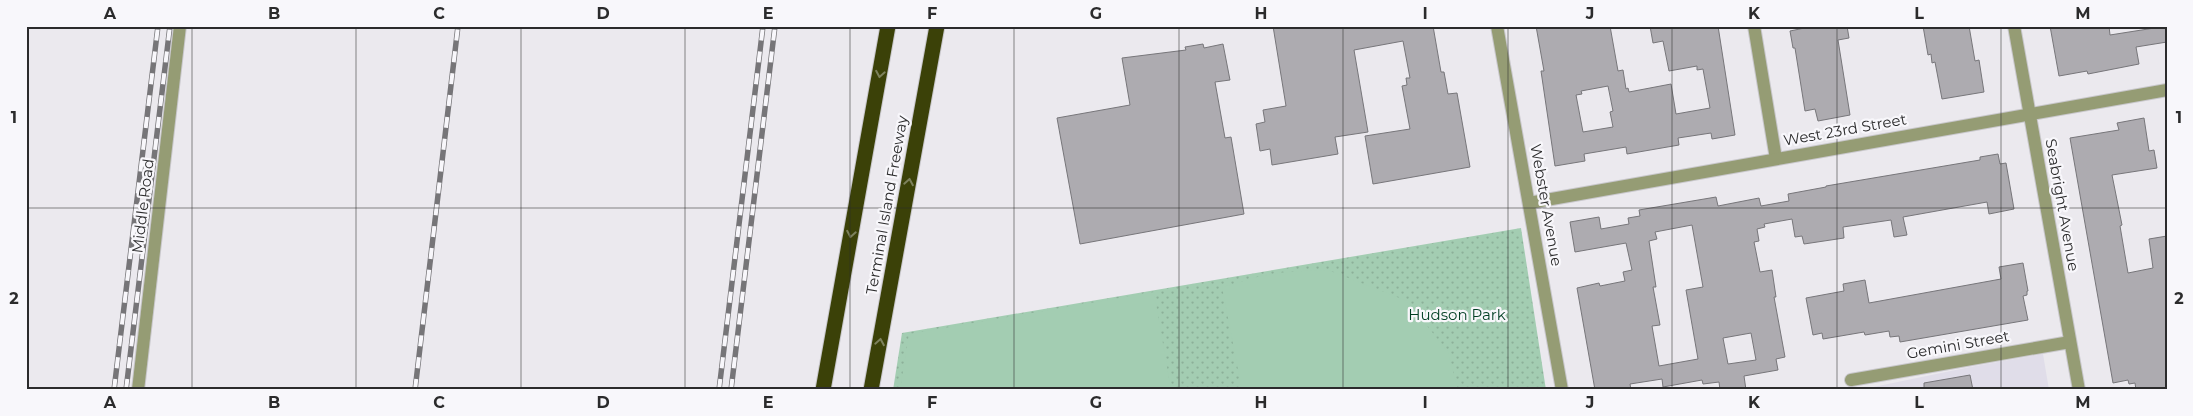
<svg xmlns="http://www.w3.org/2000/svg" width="2193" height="416" viewBox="0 0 2193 416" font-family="Montserrat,sans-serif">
<defs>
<pattern id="park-dots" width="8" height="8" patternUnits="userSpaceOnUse" patternTransform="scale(1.25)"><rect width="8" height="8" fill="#a3cdb2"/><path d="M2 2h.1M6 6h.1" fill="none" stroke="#8cb099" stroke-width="1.8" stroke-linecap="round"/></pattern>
</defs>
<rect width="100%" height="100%" fill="#ebe9ee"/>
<polygon fill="#e0dde9" points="2043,354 2049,390 1859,390 1970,367"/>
<polygon fill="url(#park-dots)" points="1521,228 1546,390 893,390 902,333"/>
<g fill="#a3cdb2">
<path d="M 1328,270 L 1407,301 L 1448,352 L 1458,390 L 1242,390 L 1222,287 C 1236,284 1248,279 1261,276 C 1283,271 1306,271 1328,270 Z"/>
<polygon points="1154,292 1171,390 900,390 909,334"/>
</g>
<g fill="#adabb0" stroke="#77767a" fill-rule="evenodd">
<polygon points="1273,26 1433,26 1441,72 1444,72 1448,94 1457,93 1470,167 1373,184 1365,136 1410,129 1402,86 1407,85 1406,78 1410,78 1403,41 1354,50 1368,132 1335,137 1338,154 1272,165 1270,149 1260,151 1256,124 1265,122 1263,110 1286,106"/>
<path d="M 1536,26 L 1610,26 L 1618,71 L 1623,70 L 1626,89 L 1628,88 L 1629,92 L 1671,84 L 1676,114 L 1710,108 L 1703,69 L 1697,70 L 1697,66 L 1669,71 L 1663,41 L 1653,43 L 1650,26 L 1718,26 L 1735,135 L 1712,139 L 1711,133 L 1678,138 L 1679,145 L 1627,154 L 1626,147 L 1584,154 L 1585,161 L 1555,166 L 1541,71 L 1544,71 ZM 1608,86 L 1613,111 L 1610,112 L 1613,127 L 1583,132 L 1576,95 L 1582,94 L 1581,91 Z"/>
<polygon points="1814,26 1847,26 1849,38 1838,40 1850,115 1818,121 1815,109 1805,111 1795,48 1793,48 1790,31"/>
<polygon points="1923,26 1969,26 1975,61 1979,60 1984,92 1942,99 1935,62 1932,63 1931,54 1928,55"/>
<polygon points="2050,26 2109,26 2110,35 2167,26 2167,42 2136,47 2139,64 2088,74 2087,71 2059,76"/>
<polygon points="1203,44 1204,48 1223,44 1230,80 1215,82 1225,138 1231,137 1244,214 1080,244 1057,118 1130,105 1122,58 1186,50 1185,47"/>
<polygon points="2144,118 2149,151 2154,150 2157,168 2112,175 2122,225 2120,226 2128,273 2153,268 2149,239 2167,236 2167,390 2136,390 2135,383 2129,384 2128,380 2113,383 2070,138 2119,130 2117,123"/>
<path d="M 1998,154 L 2000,164 L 2006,163 L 2014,209 L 1989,214 L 1987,202 L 1903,217 L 1907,235 L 1894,237 L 1891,220 L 1843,227 L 1844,238 L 1804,244 L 1802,236 L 1795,237 L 1792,219 L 1764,224 L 1765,227 L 1757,229 L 1759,241 L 1754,242 L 1760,272 L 1772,270 L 1776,297 L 1774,297 L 1785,357 L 1776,359 L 1778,370 L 1744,376 L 1746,390 L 1720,390 L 1719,382 L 1703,384 L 1702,380 L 1663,387 L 1662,379 L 1630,384 L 1631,390 L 1595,390 L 1577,288 L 1599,283 L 1600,286 L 1625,281 L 1623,272 L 1632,270 L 1626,243 L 1575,252 L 1570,222 L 1599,217 L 1601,229 L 1629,224 L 1628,218 L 1640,216 L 1639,210 L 1716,197 L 1718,206 L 1759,198 L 1761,206 L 1789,201 L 1788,194 L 1826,187 L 1826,186 L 1980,160 L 1980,157 ZM 1692,225 L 1703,287 L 1686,290 L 1698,359 L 1659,366 L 1652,326 L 1660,325 L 1653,287 L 1656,287 L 1649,241 L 1657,239 L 1655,232 ZM 1751,333 L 1756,360 L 1728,364 L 1723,338 Z"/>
<polygon points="2023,263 2028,291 2027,291 2027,295 2023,296 2028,320 1900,342 1899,336 1890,337 1889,331 1865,335 1864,332 1823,339 1822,333 1813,335 1806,298 1844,291 1843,284 1865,280 1869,303 2001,279 1999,267"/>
<polygon points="1970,375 1973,390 1924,390 1924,383"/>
</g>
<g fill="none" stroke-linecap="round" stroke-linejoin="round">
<defs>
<g id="minor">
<polyline points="1497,26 1562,390"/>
<polyline points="1754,26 1776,159"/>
<polyline points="2014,26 2079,390"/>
<polyline points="1529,203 2167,90"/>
<polyline points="1851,380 2070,342"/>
<polyline points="138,390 180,26"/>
</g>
<g id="motorway">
<polyline points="823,390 888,26"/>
<polyline points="871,390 937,26"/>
</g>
</defs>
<use href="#minor" stroke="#c8c7cb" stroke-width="14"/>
<use href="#motorway" stroke="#c8c7cb" stroke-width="17"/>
<use href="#minor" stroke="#959c74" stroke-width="12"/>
<use href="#motorway" stroke="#3b4108" stroke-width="15"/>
<defs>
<g id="rail">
<polyline points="114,390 158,26"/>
<polyline points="126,390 170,26"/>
<polyline points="415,390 458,26"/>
<polyline points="719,390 763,26"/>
<polyline points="731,390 775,26"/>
</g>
</defs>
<use href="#rail" stroke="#767578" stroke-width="5.5"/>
<use href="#rail" stroke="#f8f7fb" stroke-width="4" stroke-dasharray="11" stroke-linecap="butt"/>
</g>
<defs><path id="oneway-chevron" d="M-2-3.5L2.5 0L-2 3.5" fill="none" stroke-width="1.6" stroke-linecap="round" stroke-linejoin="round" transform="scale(1.25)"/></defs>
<g stroke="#7d815d">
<use href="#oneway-chevron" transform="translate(880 74) rotate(100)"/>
<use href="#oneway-chevron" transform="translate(909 182) rotate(-80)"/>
<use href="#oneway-chevron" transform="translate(851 234) rotate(100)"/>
<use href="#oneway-chevron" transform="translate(880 342) rotate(-80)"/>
</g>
<path fill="none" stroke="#2b2b2c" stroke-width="1" stroke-opacity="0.55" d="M 192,26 L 192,390M 356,26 L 356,390M 521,26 L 521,390M 685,26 L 685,390M 850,26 L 850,390M 1014,26 L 1014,390M 1179,26 L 1179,390M 1343,26 L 1343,390M 1508,26 L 1508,390M 1672,26 L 1672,390M 1837,26 L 1837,390M 2001,26 L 2001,390M 26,208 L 2167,208"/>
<g text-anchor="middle" stroke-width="4.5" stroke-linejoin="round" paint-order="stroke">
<g font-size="15" fill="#2b2b2c" stroke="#f8f7fb">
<text transform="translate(1845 130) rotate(-10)" y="5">West 23rd Street</text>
<text transform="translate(887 205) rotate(-80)" y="5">Terminal Island Freeway</text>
<text transform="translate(1546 205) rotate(80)" y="5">Webster Avenue</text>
<text transform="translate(2062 205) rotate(80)" y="5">Seabright Avenue</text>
<text transform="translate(143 206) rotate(-83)" y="5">Middle Road</text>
<text transform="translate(1958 345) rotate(-10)" y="5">Gemini Street</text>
</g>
<g font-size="15" fill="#013f23" stroke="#f8f7fb">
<text x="1457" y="320">Hudson Park</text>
</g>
</g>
<rect width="2193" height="416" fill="none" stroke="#f8f7fb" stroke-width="55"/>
<rect x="28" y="28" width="2138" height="360" fill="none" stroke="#2b2b2c" stroke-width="2"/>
<g font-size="16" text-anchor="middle" font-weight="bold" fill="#2b2b2c">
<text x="110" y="19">A</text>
<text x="274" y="19">B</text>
<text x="439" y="19">C</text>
<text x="603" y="19">D</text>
<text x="768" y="19">E</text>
<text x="932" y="19">F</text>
<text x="1096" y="19">G</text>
<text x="1261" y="19">H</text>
<text x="1425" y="19">I</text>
<text x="1590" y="19">J</text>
<text x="1754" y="19">K</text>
<text x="1919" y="19">L</text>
<text x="2083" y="19">M</text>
<text x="14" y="123">1</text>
<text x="2179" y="123">1</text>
<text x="14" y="304">2</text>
<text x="2179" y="304">2</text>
<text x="110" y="408">A</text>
<text x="274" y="408">B</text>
<text x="439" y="408">C</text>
<text x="603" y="408">D</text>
<text x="768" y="408">E</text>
<text x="932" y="408">F</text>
<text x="1096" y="408">G</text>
<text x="1261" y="408">H</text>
<text x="1425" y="408">I</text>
<text x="1590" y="408">J</text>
<text x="1754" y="408">K</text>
<text x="1919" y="408">L</text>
<text x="2083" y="408">M</text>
</g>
</svg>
